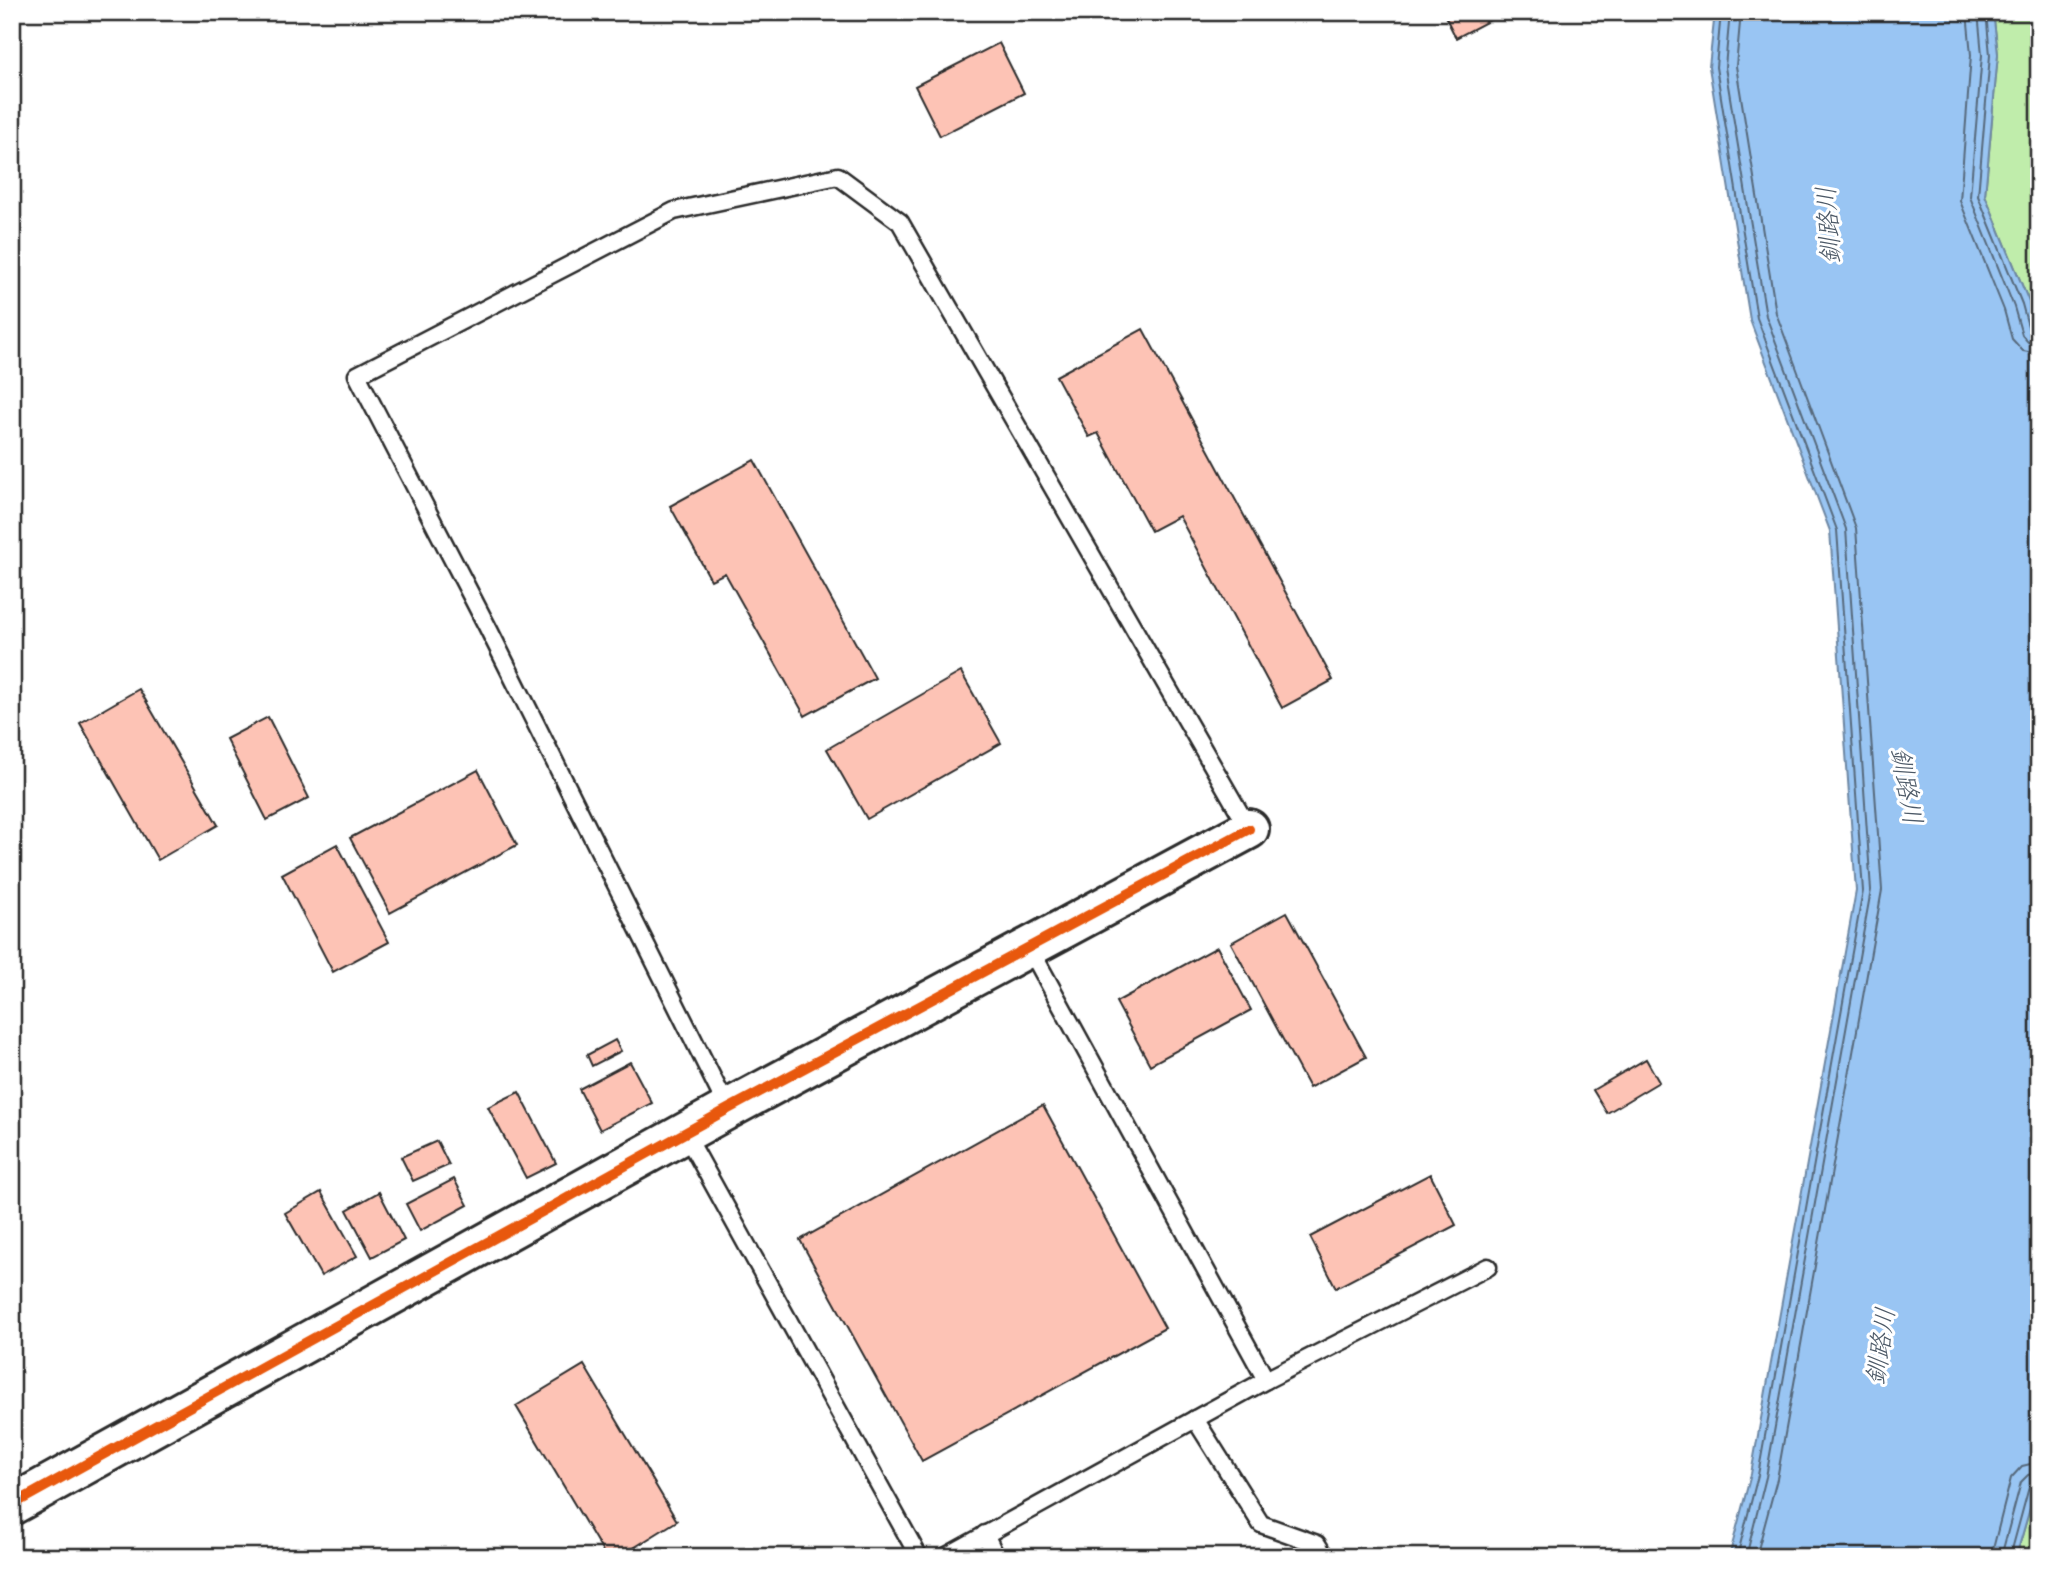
<svg xmlns="http://www.w3.org/2000/svg" width="2051" height="1569" viewBox="0 0 2051 1569" font-family="'Architects Daughter','Klee One',sans-serif">
<rect width="100%" height="100%" fill="#fff"/>
<filter id="ink" filterUnits="userSpaceOnUse"><feTurbulence type="fractalNoise" baseFrequency=".0143" numOctaves="2"/><feDisplacementMap in="SourceGraphic" scale="14" xChannelSelector="R" yChannelSelector="G"/><feConvolveMatrix kernelMatrix="1 2 1 2 8 2 1 2 1" color-interpolation-filters="sRGB"/></filter>
<g filter="url(#ink)">
<g fill="#c0edab" stroke="#768c6b" stroke-width="2">
<polygon points="1993,12 2039,12 2039,341 2029,302 1985,195 1998,54"/>
<polygon points="2039,1477 2039,1557 2016,1557"/>
</g>
<polygon fill="#99c5f3" stroke="#6d87a3" stroke-width="2" points="1715,12 1993,12 1998,54 1985,195 2029,302 2039,341 2039,1477 2016,1557 1729,1557 1751,1474 1856,891 1830,531 1750,320 1709,67"/>
<g fill="none" stroke-linecap="round" stroke-linejoin="round">
<g stroke="#57697b" stroke-width="2">
<polyline points="1721,12 1716,67 1757,318 1837,530 1863,891 1758,1475 1737,1557"/>
<polyline points="1730,12 1725,67 1766,316 1846,529 1871,890 1766,1477 1746,1557"/>
<polyline points="1741,12 1736,66 1776,313 1856,528 1882,890 1777,1479 1756,1557"/>
<polyline points="1967,12 1971,55 1960,201 2004,310 2012,339 2023,351 2039,354"/>
<polyline points="1978,12 1982,55 1970,197 2014,307 2022,335 2028,342 2039,344"/>
<polyline points="1986,12 1990,55 1978,196 2022,304 2029,330 2033,334 2039,335"/>
<polyline points="1991,1557 2011,1478 2022,1466 2039,1462"/>
<polyline points="2001,1557 2021,1482 2028,1475 2039,1472"/>
<polyline points="2010,1557 2029,1487 2032,1482 2039,1481"/>
</g>
</g>
<g fill="#fdc3b5" stroke="#2b2b2b" stroke-width="2">
<polygon points="1443,12 1498,12 1500,15 1456,38"/>
<polygon points="999,43 1024,93 940,136 915,86"/>
<polygon points="1143,329 1333,680 1282,708 1179,516 1151,531 1098,433 1089,437 1056,376"/>
<polygon points="754,460 875,678 805,716 725,573 711,580 670,506"/>
<polygon points="961,672 1001,743 867,819 827,749"/>
<polygon points="139,689 218,825 158,860 80,723"/>
<polygon points="268,717 309,798 267,820 226,739"/>
<polygon points="478,770 517,845 390,913 350,838"/>
<polygon points="337,844 389,942 333,972 282,874"/>
<polygon points="1287,912 1366,1057 1309,1088 1231,943"/>
<polygon points="1217,947 1251,1010 1150,1065 1116,1002"/>
<polygon points="615,1040 621,1051 592,1066 587,1055"/>
<polygon points="1646,1059 1659,1082 1607,1113 1593,1090"/>
<polygon points="630,1062 652,1103 600,1130 579,1089"/>
<polygon points="519,1092 556,1163 526,1178 488,1107"/>
<polygon points="1043,1105 1165,1328 922,1461 800,1240"/>
<polygon points="437,1141 449,1165 413,1181 401,1157"/>
<polygon points="1430,1174 1456,1225 1336,1288 1310,1237"/>
<polygon points="454,1179 468,1205 420,1231 406,1204"/>
<polygon points="321,1192 357,1256 321,1276 285,1213"/>
<polygon points="379,1192 404,1240 372,1257 347,1210"/>
<polygon points="584,1365 677,1521 619,1557 606,1557 516,1406"/>
</g>
<g fill="none" stroke-linecap="round" stroke-linejoin="round">
<defs>
<g id="service">
<polyline points="728,1109 488,628 357,375 674,211 838,176 900,222 1249,829"/>
<polyline points="685,1133 919,1557"/>
<polyline points="1266,1380 1488,1267"/>
<polyline points="1195,1419 1261,1524 1317,1544 1325,1557"/>
<polyline points="985,1534 996,1557"/>
<polyline points="945,1557 1266,1380 1029,947"/>
</g>
<polyline id="tertiary" points="12,1505 728,1109 1249,829"/>
</defs>
<use href="#service" stroke="#2b2b2b" stroke-width="21"/>
<use href="#tertiary" stroke="#2b2b2b" stroke-width="44"/>
<use href="#service" stroke="#fff" stroke-width="16"/>
<use href="#tertiary" stroke="#fff" stroke-width="38"/>
<defs>
<polyline id="cycleway" points="12,1505 728,1109 1249,829"/>
</defs>
<use href="#cycleway" stroke="#fff" stroke-width="15"/>
<use href="#cycleway" stroke="#e8590c" stroke-width="10"/>
</g>
</g>
<g text-anchor="middle" stroke-width="6" stroke-linejoin="round" paint-order="stroke">
<g font-size="26" font-style="italic" fill="#4c5967" stroke="#fff">
<text transform="translate(1828 225) rotate(-94)" y="9">釧路川</text>
<text transform="translate(1907 786) rotate(80)" y="9">釧路川</text>
<text transform="translate(1880 1346) rotate(-82)" y="9">釧路川</text>
</g>
</g>
<rect width="2051" height="1569" fill="none" stroke="#fff" stroke-width="42"/>
<rect x="21" y="21" width="2009" height="1527" fill="none" stroke="#2b2b2b" stroke-width="2.5" filter="url(#ink)"/>
</svg>
